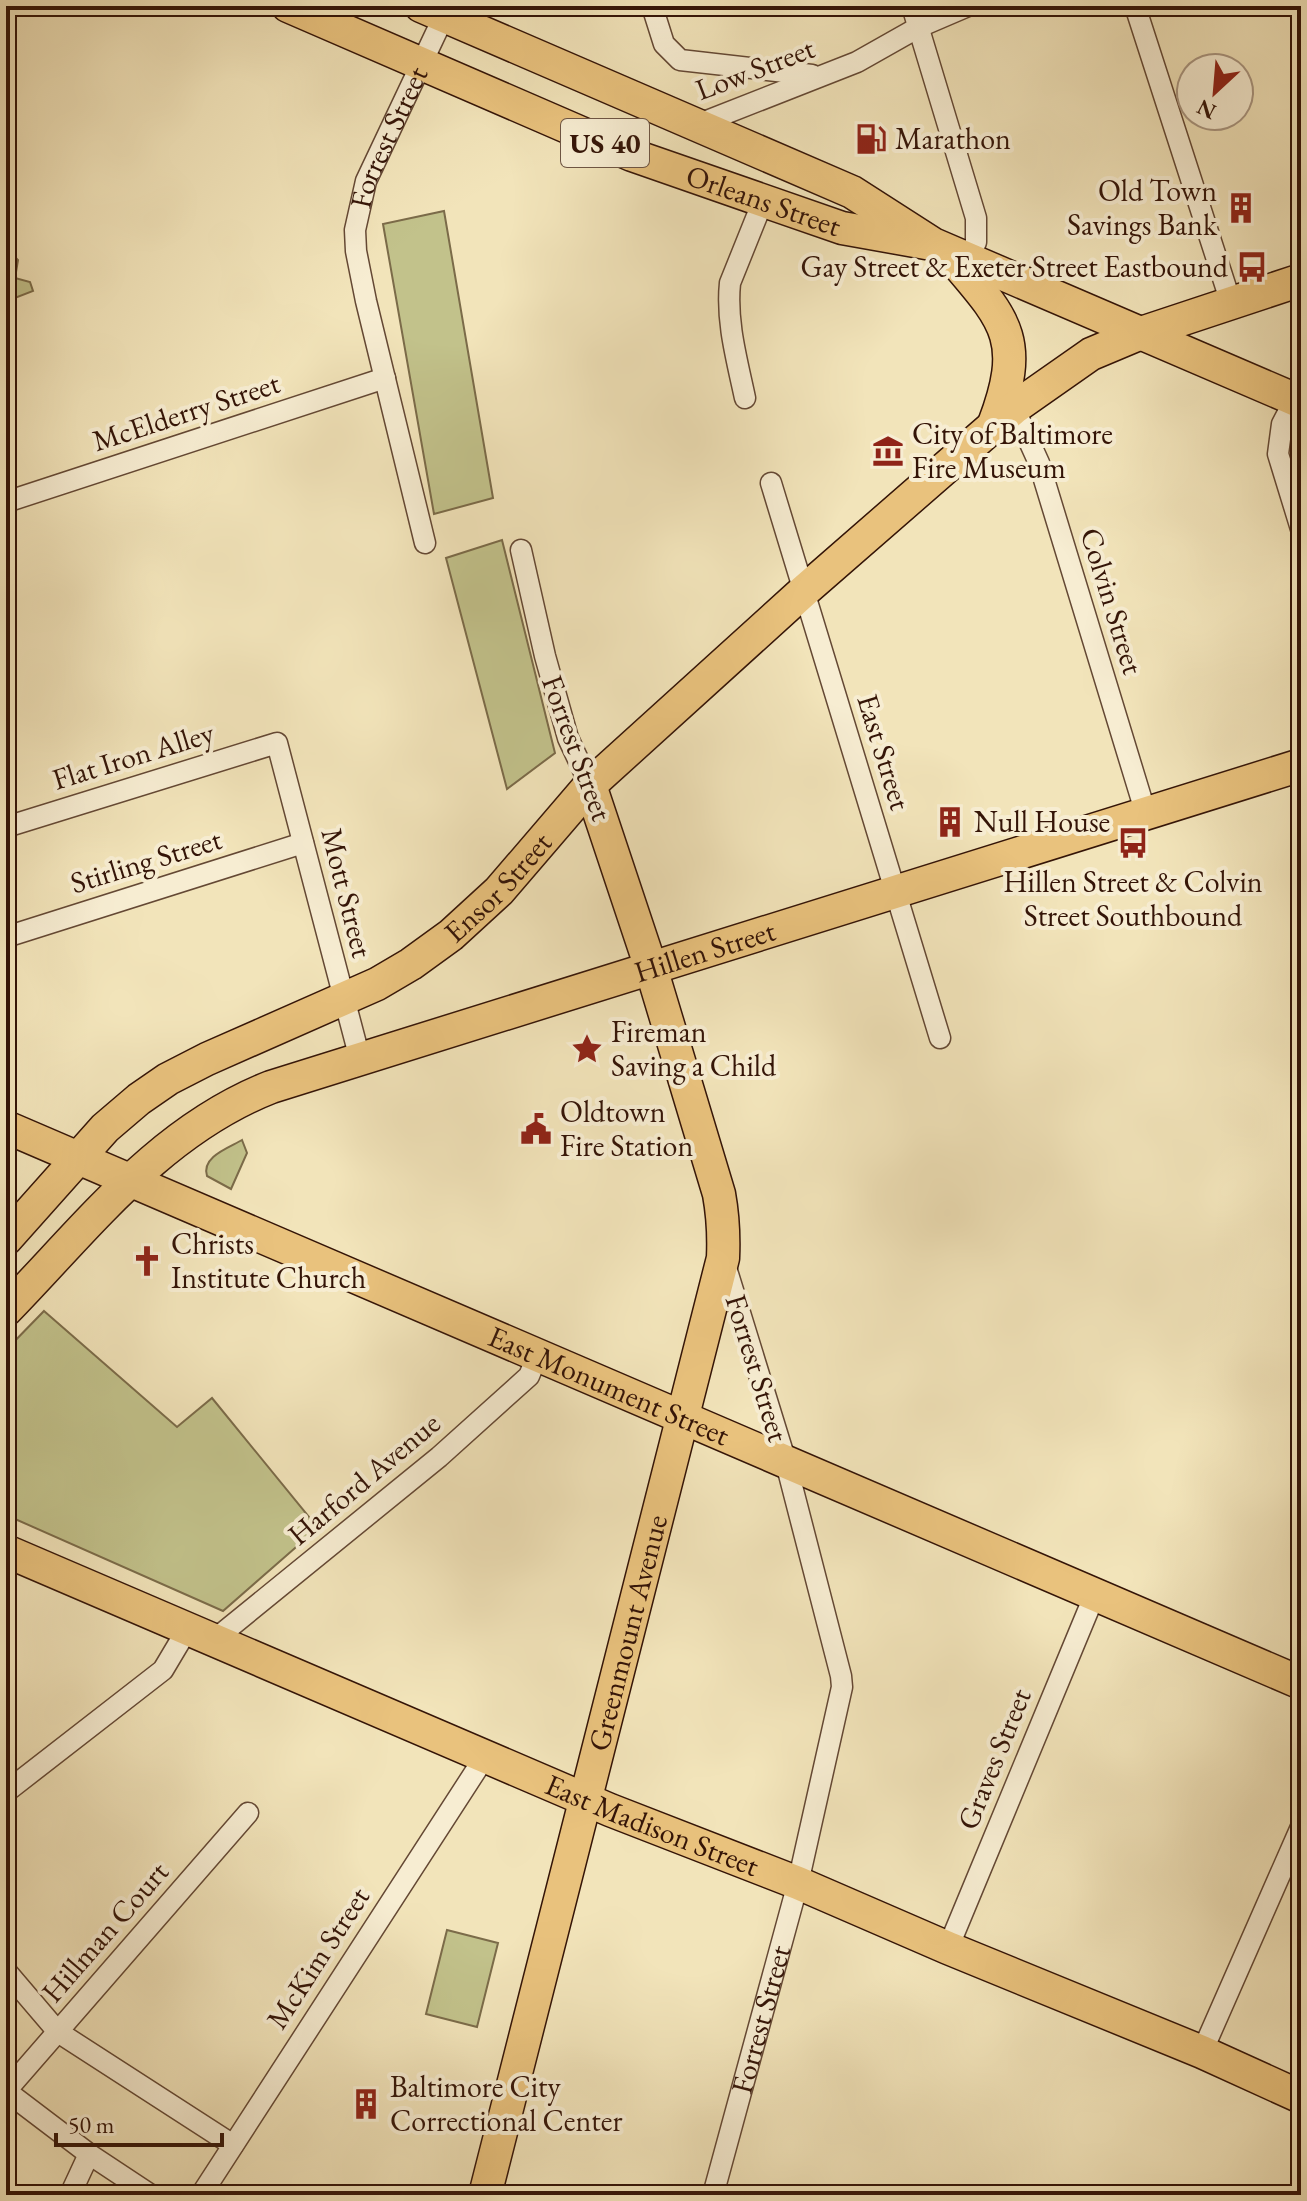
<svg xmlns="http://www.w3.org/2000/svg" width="1307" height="2201" viewBox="0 0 1307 2201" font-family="'EB Garamond',serif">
<rect width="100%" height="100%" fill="#f2e4ba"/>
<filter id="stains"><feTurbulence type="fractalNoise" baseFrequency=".0025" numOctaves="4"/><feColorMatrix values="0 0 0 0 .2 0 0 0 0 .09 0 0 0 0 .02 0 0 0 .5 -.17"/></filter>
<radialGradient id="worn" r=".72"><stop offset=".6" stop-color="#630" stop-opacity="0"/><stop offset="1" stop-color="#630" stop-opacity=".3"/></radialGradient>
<g fill="#c2c28b" stroke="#7b6b49" stroke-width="2">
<polygon points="444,211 493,498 434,514 383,224"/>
<polygon points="8,250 18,260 15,278 30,282 33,291 12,299 9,306 6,304 6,252"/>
<polygon points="502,540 555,753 507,789 446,558"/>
<path d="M 242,1140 L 247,1153 L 231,1189 L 207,1176 C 201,1157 228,1148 242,1140 Z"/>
<polygon points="44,1311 177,1427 212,1398 318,1528 223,1611 6,1515 6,1350"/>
<polygon points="447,1930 498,1943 477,2027 426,2014"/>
</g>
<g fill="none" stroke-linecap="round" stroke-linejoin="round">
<defs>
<g id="street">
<polyline points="652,6 664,44 680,60 812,75"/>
<polyline points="912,6 976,218 976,242 969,259"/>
<polyline points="1135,6 1231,303"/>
<polyline points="694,126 857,62 919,27 968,6"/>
<path d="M 745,398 C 737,360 726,322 730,283 L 763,201"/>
<polyline points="1295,399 1282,424 1278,454 1301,529"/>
<polyline points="1014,408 1039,463 1146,814"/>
<polyline points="771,483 940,1038"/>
<polyline points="6,502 385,378"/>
<path id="s1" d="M 425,543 L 366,301 L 356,251 L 355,230 L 366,181 L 444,16"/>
<polyline points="521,550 545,656 568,738 590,785"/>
<polyline points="6,827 277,743 360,1059"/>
<polyline points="6,937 303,843"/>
<polyline points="214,1640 439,1457 529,1376 538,1354"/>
<polyline points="6,1792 163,1670 188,1628"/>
<polyline points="948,1948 1095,1594"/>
<polyline points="6,1971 58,2032 233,2145"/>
<polyline points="1202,2052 1301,1827"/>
<polyline points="6,2091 248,1813"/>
<polyline points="6,2091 89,2154 151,2195"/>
<polyline points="70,2195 89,2154"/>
<polyline points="201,2195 486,1755"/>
<path id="s2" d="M 713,2195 L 798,1883 L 842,1687 L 841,1676 L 785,1459 L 724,1261"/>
</g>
<g id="primary">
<path id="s3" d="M 288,6 L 632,155 L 842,228 L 926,243"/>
<polyline points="421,6 852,192 933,244 1301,402"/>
<path d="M 949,254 C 1004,319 1027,337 994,424"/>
<path id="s4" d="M 6,1127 L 1301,1683"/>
<path id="s5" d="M 6,1239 L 105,1128 L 139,1099 L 168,1079 L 207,1059 L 377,984 L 411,964 L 451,935 L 499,891 L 590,785 L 804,591 L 1014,408 L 1091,354 L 1141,333 L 1301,280"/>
<path id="s6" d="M 6,1310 C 87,1227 159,1131 271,1087 L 1301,765"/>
<path id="s7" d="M 6,1551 L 610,1810 L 798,1883 L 948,1948 L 1202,2052 L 1301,2097"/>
<path id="s8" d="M 485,2195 L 723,1258 C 724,1235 723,1216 719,1194 L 651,968 L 590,785"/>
</g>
</defs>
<use href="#street" stroke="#644834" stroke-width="23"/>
<use href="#primary" stroke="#341407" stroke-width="35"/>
<use href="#street" stroke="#f7edd2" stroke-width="20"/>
<use href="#primary" stroke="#e9c27d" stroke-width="32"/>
</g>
<defs>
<symbol id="fuel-bare" viewBox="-9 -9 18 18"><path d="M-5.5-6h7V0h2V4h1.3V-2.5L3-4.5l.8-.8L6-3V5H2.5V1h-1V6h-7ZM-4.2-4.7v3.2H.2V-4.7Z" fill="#8f2418" stroke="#f7edd2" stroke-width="2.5" paint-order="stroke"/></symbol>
<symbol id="building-bare" viewBox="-9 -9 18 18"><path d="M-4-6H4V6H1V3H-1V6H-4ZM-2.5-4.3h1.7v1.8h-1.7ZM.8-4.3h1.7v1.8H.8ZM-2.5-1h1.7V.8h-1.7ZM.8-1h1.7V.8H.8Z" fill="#8f2418" stroke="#f7edd2" stroke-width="2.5" paint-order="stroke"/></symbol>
<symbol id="bus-bare" viewBox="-9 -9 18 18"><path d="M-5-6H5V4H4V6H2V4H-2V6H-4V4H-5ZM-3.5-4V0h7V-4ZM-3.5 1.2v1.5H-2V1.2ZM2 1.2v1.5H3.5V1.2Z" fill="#8f2418" stroke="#f7edd2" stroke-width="2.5" paint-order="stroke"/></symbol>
<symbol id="museum-bare" viewBox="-9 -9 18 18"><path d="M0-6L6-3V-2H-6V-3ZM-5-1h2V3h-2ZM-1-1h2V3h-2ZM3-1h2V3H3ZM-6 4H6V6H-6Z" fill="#8f2418" stroke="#f7edd2" stroke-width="2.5" paint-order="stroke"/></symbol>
<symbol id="sight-bare" viewBox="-9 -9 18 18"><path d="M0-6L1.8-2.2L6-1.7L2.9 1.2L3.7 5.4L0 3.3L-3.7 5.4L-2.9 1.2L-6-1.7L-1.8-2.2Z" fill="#8f2418" stroke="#f7edd2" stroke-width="2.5" paint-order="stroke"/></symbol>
<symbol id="civic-bare" viewBox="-9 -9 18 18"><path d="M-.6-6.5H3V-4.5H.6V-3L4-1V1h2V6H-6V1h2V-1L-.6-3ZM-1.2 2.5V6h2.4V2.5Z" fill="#8f2418" stroke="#f7edd2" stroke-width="2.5" paint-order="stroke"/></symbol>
<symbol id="church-bare" viewBox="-9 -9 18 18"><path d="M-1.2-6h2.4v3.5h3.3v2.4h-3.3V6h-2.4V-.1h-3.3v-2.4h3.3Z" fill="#8f2418" stroke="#f7edd2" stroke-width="2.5" paint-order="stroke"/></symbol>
</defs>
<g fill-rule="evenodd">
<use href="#fuel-bare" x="849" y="117" width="44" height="44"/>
<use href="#building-bare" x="1219" y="186" width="44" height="44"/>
<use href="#bus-bare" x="1230" y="245" width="44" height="44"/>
<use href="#museum-bare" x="866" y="429" width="44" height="44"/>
<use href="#building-bare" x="928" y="800" width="44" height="44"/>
<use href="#bus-bare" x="1111" y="821" width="44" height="44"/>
<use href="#sight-bare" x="565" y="1027" width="44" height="44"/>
<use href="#civic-bare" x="514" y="1107" width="44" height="44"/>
<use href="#church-bare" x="125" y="1239" width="44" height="44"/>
<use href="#building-bare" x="344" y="2082" width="44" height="44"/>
</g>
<g text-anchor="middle" stroke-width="8" stroke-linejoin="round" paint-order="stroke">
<rect fill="#f7edd2" stroke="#6e5544" stroke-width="2" x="561" y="119" width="88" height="48" rx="6"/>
<g font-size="28" font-weight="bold" fill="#341407">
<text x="605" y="153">US 40</text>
</g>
<g font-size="30" fill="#341407" stroke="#f7edd2">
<text transform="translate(755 69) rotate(-21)" y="10">Low Street</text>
<text dy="10" stroke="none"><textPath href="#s1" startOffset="420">Forrest Street</textPath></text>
<text dy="10" stroke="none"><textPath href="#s3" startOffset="514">Orleans Street</textPath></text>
<text transform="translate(186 412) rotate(-18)" y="10">McElderry Street</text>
<text transform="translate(1112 601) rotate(73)" y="10">Colvin Street</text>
<text transform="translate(577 748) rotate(70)" y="10">Forrest Street</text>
<text transform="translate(884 752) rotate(73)" y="10">East Street</text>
<text transform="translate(133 756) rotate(-17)" y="10">Flat Iron Alley</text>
<text transform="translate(146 861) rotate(-17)" y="10">Stirling Street</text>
<text dy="10" stroke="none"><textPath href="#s5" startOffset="614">Ensor Street</textPath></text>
<text transform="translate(347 893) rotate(76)" y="10">Mott Street</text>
<text dy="10" stroke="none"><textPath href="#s6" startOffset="804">Hillen Street</textPath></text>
<text transform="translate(757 1368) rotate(73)" y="10">Forrest Street</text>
<text dy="10" stroke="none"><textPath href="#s4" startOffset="656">East Monument Street</textPath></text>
<text transform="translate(364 1479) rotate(-40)" y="10">Harford Avenue</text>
<text dy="10" stroke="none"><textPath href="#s8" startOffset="580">Greenmount Avenue</textPath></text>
<text transform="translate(994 1759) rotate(-68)" y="10">Graves Street</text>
<text dy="10" stroke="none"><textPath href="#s7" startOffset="702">East Madison Street</textPath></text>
<text transform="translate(105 1932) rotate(-49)" y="10">Hillman Court</text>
<text transform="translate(318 1958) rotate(-57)" y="10">McKim Street</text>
<text dy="10" stroke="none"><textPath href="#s2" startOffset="182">Forrest Street</textPath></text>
</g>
<g font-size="30" fill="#341407" stroke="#f7edd2" text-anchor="start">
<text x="895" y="149">Marathon</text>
<text x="1217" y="201" text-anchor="end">Old Town<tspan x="1217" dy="34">Savings Bank</tspan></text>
<text x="1228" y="277" text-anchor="end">Gay Street &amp; Exeter Street Eastbound</text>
<text x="912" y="444">City of Baltimore<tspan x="912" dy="34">Fire Museum</tspan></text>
<text x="974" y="832">Null House</text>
<text x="1133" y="892" text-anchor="middle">Hillen Street &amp; Colvin<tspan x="1133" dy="34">Street Southbound</tspan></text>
<text x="611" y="1042">Fireman<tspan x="611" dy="34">Saving a Child</tspan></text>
<text x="560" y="1122">Oldtown<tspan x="560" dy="34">Fire Station</tspan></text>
<text x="171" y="1254">Christs<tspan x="171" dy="34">Institute Church</tspan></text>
<text x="390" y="2097">Baltimore City<tspan x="390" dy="34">Correctional Center</tspan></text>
</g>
</g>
<rect width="1307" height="2201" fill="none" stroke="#f2e4ba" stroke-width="32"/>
<rect x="8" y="8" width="1291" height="2185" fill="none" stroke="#341407" stroke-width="4"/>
<rect x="16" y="16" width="1275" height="2169" fill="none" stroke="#341407" stroke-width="2"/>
<g transform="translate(1215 92) rotate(206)"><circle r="38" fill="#f7edd2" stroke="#a99681" stroke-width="2"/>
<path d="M0-6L14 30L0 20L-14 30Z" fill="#8f2418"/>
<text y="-12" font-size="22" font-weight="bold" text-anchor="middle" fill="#341407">N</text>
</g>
<path d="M56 2133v12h166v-12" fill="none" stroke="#341407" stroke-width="4"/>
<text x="68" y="2133" font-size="24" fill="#341407" stroke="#f7edd2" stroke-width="6" paint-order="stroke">50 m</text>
<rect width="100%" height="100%" filter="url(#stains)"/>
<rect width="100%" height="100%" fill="url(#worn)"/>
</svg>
